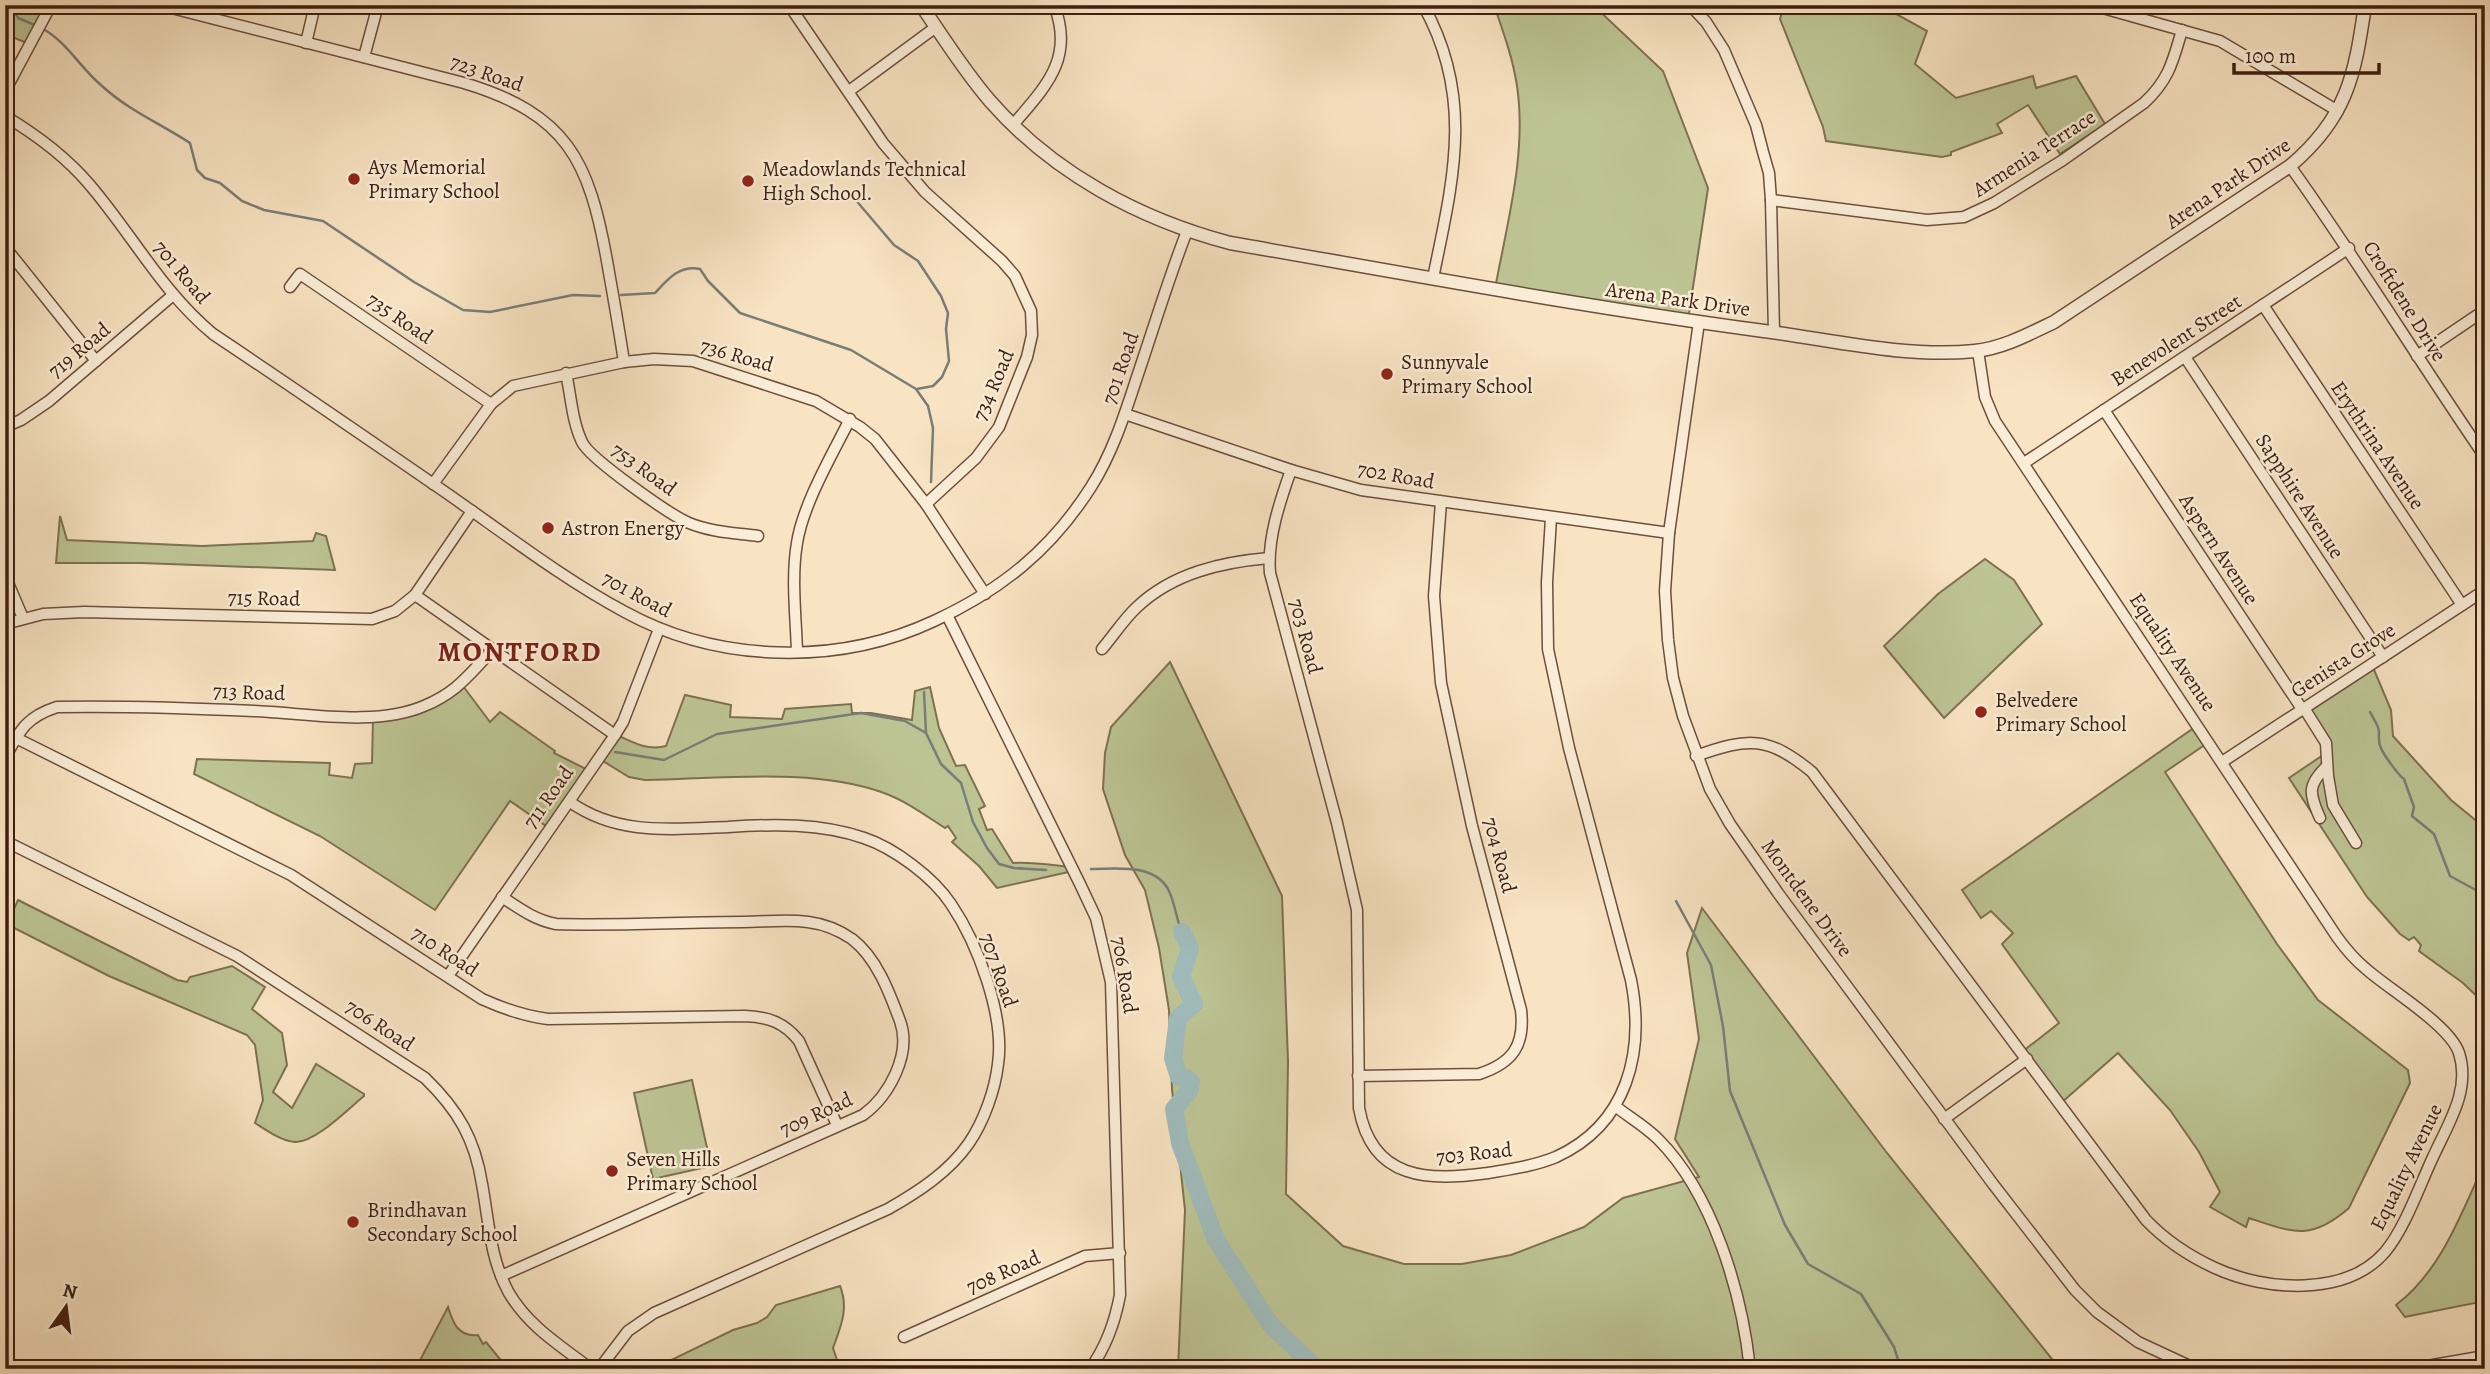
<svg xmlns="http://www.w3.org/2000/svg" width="2490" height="1374" viewBox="0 0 2490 1374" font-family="Alegreya,serif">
<rect width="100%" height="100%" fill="#f8e3c2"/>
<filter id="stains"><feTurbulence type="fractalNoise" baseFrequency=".00286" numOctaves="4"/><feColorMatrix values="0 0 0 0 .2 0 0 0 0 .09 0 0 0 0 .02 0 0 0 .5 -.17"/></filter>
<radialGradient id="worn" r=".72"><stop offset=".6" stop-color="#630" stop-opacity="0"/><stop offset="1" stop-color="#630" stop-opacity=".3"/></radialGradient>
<g fill="#bdc494" stroke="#7e7152" stroke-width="2">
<polygon points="5,5 47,5 29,44 5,34"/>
<path d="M 1497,5 L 1593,5 L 1663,71 L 1708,188 L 1688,320 L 1495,289 C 1507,223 1527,153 1517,86 C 1513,59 1504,34 1495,8 Z"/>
<polygon points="1784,5 1880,5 1927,31 1915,64 1956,98 2033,76 2036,88 2076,76 2105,124 2060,154 2028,105 1997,124 2002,133 1951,152 1951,155 1942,157 1826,141 1823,127 1780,19"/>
<polygon points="60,516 67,540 202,546 313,541 316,533 326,536 335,570 141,563 56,563"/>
<polygon points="1985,559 2014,580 2042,624 1944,718 1884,646 1938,594"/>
<polygon points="1170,662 1282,896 1288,1061 1286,1194 1343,1246 1404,1264 1462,1264 1511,1255 1584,1227 1623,1198 1699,1177 1675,1139 1699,1039 1687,953 1702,908 1887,1153 2060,1369 1178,1369 1185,1210 1172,1089 1169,1010 1159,948 1145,890 1125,855 1103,789 1105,753 1111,727"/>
<polygon points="2372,665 2391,710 2393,736 2451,800 2485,828 2485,1004 2463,983 2419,951 2421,945 2414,937 2409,940 2400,934 2367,897 2289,778 2326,753 2304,708"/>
<polygon points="463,686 490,722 500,712 555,751 554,753 590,771 549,828 510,801 435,910 320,836 194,774 197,759 330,763 329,775 352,778 355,764 372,763 373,720"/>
<path d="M 930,687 L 939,728 L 956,766 L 965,765 L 985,806 L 979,809 L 987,830 L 992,829 L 1013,863 C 1034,862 1051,865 1071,867 L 1073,871 L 997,888 L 979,866 L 952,842 L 956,838 L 948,826 L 945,828 C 925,815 906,801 884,793 C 813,767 720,779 645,780 L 629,777 L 598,758 L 615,734 C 632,742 647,751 666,746 L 685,695 L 731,705 L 730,717 L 782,719 L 785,709 L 851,704 L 852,713 L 871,713 L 912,720 L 915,691 Z"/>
<path d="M 2198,725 L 2209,742 L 2165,772 L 2277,944 L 2318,1000 L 2408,1070 L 2410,1083 L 2349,1208 C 2311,1241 2294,1233 2249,1218 L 2246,1227 L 2210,1207 L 2220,1192 L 2199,1152 L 2170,1110 L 2118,1053 L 2061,1103 L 2022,1052 L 2059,1023 L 2002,944 L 2013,933 L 1991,911 L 1981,918 L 1962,890 Z"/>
<path d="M 18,900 L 177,980 L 187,982 L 190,977 L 232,966 L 265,987 L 252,1009 L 282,1033 L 287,1065 L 273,1092 L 292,1108 L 316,1064 L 364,1094 L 364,1096 C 348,1109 315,1143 295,1142 C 281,1141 266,1130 255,1123 L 263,1100 L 255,1045 L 247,1035 L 109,976 L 14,928 L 8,922 Z"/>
<polygon points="692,1080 711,1166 653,1179 634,1093"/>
<path d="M 2485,1162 L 2485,1301 L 2405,1317 L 2396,1305 C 2442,1270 2461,1213 2485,1162 Z"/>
<path d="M 840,1286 C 849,1308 841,1326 833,1348 L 840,1369 L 678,1369 L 667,1362 L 733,1330 L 757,1323 L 767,1317 L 776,1305 Z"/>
<path d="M 448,1307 C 453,1323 458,1337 478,1335 L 483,1344 L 486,1342 L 508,1369 L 420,1369 L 417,1366 Z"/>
</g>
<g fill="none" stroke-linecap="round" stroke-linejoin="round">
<g stroke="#797d78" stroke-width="2.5">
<polyline points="11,5 18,18 37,26"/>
<path d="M 43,29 C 67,42 81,69 102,86 C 128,110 161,124 190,143 L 197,170 L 205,178 L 220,183 L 242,201 L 264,210 L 323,221 L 414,282 L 463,310 L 490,312 L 573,295 L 600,296"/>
<polyline points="854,198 894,245 918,261 941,296 948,313 946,329 949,361 942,377 933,386 917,389"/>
<path d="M 621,295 L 655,293 C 668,279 679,265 700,269 L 708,281 L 740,313 L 851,350 L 916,389 L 928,406 L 933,428 L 931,482"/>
<polyline points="924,692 926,733 941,764 961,783 973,822 987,848 999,864 1014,868 1046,870"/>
<path d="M 2370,712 C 2373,718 2379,726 2379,732 C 2379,738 2378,742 2381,748 C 2383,754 2399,776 2404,779 L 2414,807 L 2412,816 L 2434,834 L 2450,876 L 2485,895"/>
<polyline points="615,752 664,760 717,734 861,713 905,721 926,733"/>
<path d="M 1091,869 C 1116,869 1153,863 1168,889 C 1175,902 1176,919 1182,932"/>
<polyline points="1676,901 1711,965 1723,1026 1730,1091 1785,1225 1808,1264 1861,1294 1894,1347 1901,1369"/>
</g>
<polyline stroke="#a0bcbc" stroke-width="18" points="1182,932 1190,948 1181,977 1194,1004 1178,1018 1173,1058 1179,1077 1186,1078 1191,1082 1189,1091 1174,1109 1180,1143 1216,1240 1270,1324 1317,1369"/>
<defs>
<g id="minor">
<path d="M 160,5 L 464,83 C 567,114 589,160 607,261 C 613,295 619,328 624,362"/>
<polyline points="789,5 883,143 925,192 1002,261 1015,276 1031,311 1032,335 1027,357 999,427 976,458 926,504"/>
<path d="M 1423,5 C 1475,97 1453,181 1433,278"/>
<polyline points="1690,5 1706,22 1724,50 1756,125 1763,152 1769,173 1771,200 1774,332"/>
<polyline points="2092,5 2220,41 2338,111"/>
<polyline points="306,43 315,5"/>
<polyline points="364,57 378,5"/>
<polyline points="5,91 51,5"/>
<polyline points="849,91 936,27"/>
<path d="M 5,116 C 35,134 66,157 89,184 C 132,234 162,292 213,334 C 291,386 368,439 445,492 C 504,533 562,578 625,612 C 718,663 838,666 934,621 C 1001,590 1051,550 1091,487 C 1112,454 1124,417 1136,380 C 1153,330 1168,280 1187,231"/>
<path d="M 1013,125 C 1045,87 1075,59 1054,5"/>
<path d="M 2290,166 C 2358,261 2419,361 2485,457"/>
<path d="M 1771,200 L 1927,220 L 1964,217 L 1994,203 L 2063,160 L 2144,103 C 2169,80 2173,61 2182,30"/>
<polyline points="5,247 96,361"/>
<polyline points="290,287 300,274 491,404"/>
<polyline points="2263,305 2462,605"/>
<polyline points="1699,322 1669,533 1665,591 1668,640 1673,678 1683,716 1710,789 1730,824 1778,893 1993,1184 2075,1290 2097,1312 2138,1342 2196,1369"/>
<polyline points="2417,356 2485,310"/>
<polyline points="2185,357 2383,657"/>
<path d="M 566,373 C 571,396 572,421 582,442 C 589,458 670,515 689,523 C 711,532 735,533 758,536"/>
<polyline points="2104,410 2302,709"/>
<polyline points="1125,414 1291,470 1361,490 1669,533"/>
<polyline points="5,427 21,420 49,401 173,295"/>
<polyline points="2024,463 2349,248"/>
<path d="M 1291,470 C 1280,501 1267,539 1270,573 L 1337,823 L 1357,910 L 1359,1108 C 1372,1181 1429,1181 1488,1173 C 1511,1169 1534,1166 1556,1157 C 1628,1124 1645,1052 1631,980 L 1569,748 L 1548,649 L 1547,582 L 1551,518"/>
<polyline points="433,484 491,404 513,386 624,362 654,359 693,361 816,401 860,427 875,439 926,504 985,594"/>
<polyline points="5,576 23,618"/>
<polyline points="415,595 615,735"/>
<path d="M 947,615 L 1080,884 L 1096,918 L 1111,982 L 1120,1295 C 1115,1322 1106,1347 1090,1369"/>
<polyline points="5,624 43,614 84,612 372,619 395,611 415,595 472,511"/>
<path d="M 1102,649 C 1114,635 1124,619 1137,607 C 1173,573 1222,562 1269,558"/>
<path d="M 797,652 C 796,617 791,578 797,543 C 803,504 832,455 850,419"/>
<polyline points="2304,708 2326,743 2328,776 2333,805 2356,843"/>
<path d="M 16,738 L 291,875 L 482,999 C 504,1009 524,1016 548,1019 L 745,1016 C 768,1017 784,1022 799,1041 L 837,1125"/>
<path d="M 1696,756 C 1749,737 1768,736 1812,772 L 2146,1220 C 2166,1241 2189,1256 2215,1268 C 2265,1291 2346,1297 2385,1252 C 2405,1228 2419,1187 2433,1157 C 2448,1124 2471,1090 2459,1053 C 2450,1025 2388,989 2365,968 C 2354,959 2345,948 2337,937 L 1995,421 L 1985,397 L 1978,351"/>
<path d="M 5,758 C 20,730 26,717 57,707 C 123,706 189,708 254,711 C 306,713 375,727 424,706 C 458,692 469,674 493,650"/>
<polyline points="2222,762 2485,590"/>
<path d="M 570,802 C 618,836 672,829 728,827 C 773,824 821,823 864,838 C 894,848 933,877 951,904 C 978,944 1005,1016 998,1064 C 995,1090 984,1121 969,1143 C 949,1172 918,1192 888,1209 L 654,1313 L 628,1331 L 599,1369"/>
<path d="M 2320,818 C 2309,793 2307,785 2327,766"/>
<path d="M 5,841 L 237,956 L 425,1078 C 458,1110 475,1139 482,1184 C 489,1222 490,1259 509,1293 C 529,1327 561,1346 591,1369"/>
<polyline points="448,976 615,735 623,722 659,629"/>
<path d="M 1358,1076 L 1479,1074 C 1513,1063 1525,1045 1521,1010 L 1472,826 L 1441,683 L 1434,596 L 1441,502"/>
<path d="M 1615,1106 C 1629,1117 1645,1126 1658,1139 C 1713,1194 1742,1293 1750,1369"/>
<polyline points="1944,1119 2027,1059"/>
<path d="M 501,1276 L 863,1115 C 889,1096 912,1054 900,1021 C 890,994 877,958 852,939 C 839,930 824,924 808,922 C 786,919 765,922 743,922 C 681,922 619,926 556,924 C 535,920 520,909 502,897"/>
<polyline points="904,1337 1085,1256 1120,1253"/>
<polyline points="2410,1369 2485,1356"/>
</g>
<path id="tertiary" d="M 921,5 C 943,37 964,71 990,101 C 1053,173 1139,219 1230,243 C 1408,274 1585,307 1764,331 C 1833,340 1905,358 1975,351 C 2003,348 2029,334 2054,322 L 2290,166 C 2347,118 2355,75 2365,5"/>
</defs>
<use href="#minor" stroke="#6c4f3d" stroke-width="13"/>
<use href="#tertiary" stroke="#6c4f3d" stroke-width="15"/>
<use href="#minor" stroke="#faedd7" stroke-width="10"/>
<use href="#tertiary" stroke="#faedd7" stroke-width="12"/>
</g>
<g fill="#8f2418" stroke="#faedd7" stroke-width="2.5">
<circle cx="354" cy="179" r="7"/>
<circle cx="748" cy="181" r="7"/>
<circle cx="1387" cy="374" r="7"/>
<circle cx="548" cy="528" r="7"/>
<circle cx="1981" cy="712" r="7"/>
<circle cx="612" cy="1171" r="7"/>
<circle cx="353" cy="1222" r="7"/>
</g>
<g text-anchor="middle" stroke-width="5" stroke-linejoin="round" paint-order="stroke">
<g font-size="21" fill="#3e1e11" stroke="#faedd7">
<text transform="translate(487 73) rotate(19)" y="7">723 Road</text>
<text transform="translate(2034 153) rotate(-33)" y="7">Armenia Terrace</text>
<text transform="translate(2228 183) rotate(-34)" y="7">Arena Park Drive</text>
<text transform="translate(182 272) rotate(50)" y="7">701 Road</text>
<text transform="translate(1678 299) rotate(8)" y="7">Arena Park Drive</text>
<text transform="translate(2405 301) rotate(58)" y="7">Croftdene Drive</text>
<text transform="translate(400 318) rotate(34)" y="7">735 Road</text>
<text transform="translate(2176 340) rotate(-33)" y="7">Benevolent Street</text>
<text transform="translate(79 350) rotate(-40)" y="7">719 Road</text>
<text transform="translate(737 355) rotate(16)" y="7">736 Road</text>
<text transform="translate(1120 368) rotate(-71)" y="7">701 Road</text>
<text transform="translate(993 385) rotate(-67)" y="7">734 Road</text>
<text transform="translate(2378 445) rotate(56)" y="7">Erythrina Avenue</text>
<text transform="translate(644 469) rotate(36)" y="7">753 Road</text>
<text transform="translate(1396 475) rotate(10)" y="7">702 Road</text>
<text transform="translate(2300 496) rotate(57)" y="7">Sapphire Avenue</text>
<text transform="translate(2219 549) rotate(57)" y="7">Aspern Avenue</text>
<text transform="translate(637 594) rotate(28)" y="7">701 Road</text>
<text transform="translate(264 598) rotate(1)" y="7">715 Road</text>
<text transform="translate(1306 636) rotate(75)" y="7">703 Road</text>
<text transform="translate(2173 652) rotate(56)" y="7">Equality Avenue</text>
<text transform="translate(2343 660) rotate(-33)" y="7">Genista Grove</text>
<text transform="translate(249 692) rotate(2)" y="7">713 Road</text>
<text transform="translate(548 797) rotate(-55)" y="7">711 Road</text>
<text transform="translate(1500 855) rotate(75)" y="7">704 Road</text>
<text transform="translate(1807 898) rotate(54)" y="7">Montdene Drive</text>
<text transform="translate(445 951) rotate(33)" y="7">710 Road</text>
<text transform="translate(999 970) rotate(71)" y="7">707 Road</text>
<text transform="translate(1125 975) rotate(81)" y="7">706 Road</text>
<text transform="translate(380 1025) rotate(33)" y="7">706 Road</text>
<text transform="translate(816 1114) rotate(-25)" y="7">709 Road</text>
<text transform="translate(1474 1153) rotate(-6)" y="7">703 Road</text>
<text transform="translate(2406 1167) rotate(-64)" y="7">Equality Avenue</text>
<text transform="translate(1003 1272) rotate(-24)" y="7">708 Road</text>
</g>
<g font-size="21" fill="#3e1e11" stroke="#faedd7" text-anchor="start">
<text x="368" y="174">Ays Memorial<tspan x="368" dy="24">Primary School</tspan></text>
<text x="762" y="176">Meadowlands Technical<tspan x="762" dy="24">High School.</tspan></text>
<text x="1401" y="369">Sunnyvale<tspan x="1401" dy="24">Primary School</tspan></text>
<text x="562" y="535">Astron Energy</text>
<text x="1995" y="707">Belvedere<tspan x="1995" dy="24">Primary School</tspan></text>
<text x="626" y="1166">Seven Hills<tspan x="626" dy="24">Primary School</tspan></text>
<text x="367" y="1217">Brindhavan<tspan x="367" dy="24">Secondary School</tspan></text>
</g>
<g font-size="28" font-weight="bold" letter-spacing="2" fill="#7a1f14" stroke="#faedd7">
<text x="520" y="661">MONTFORD</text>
</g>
</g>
<rect width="2490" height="1374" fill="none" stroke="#f8e3c2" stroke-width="28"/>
<rect x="7" y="7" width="2476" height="1360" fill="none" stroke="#3e1e11" stroke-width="3.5"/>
<rect x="14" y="14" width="2462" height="1346" fill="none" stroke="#3e1e11" stroke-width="2"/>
<g transform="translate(66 1307) rotate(14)" stroke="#faedd7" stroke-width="5" paint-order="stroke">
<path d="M0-5L12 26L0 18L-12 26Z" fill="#3e1e11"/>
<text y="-10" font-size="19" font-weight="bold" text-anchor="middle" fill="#3e1e11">N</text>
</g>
<path d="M2234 63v10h145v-10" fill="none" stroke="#3e1e11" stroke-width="3.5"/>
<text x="2245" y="63" font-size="21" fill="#3e1e11" stroke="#faedd7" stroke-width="5" paint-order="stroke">100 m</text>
<rect width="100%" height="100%" filter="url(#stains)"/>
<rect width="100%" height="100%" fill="url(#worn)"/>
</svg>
